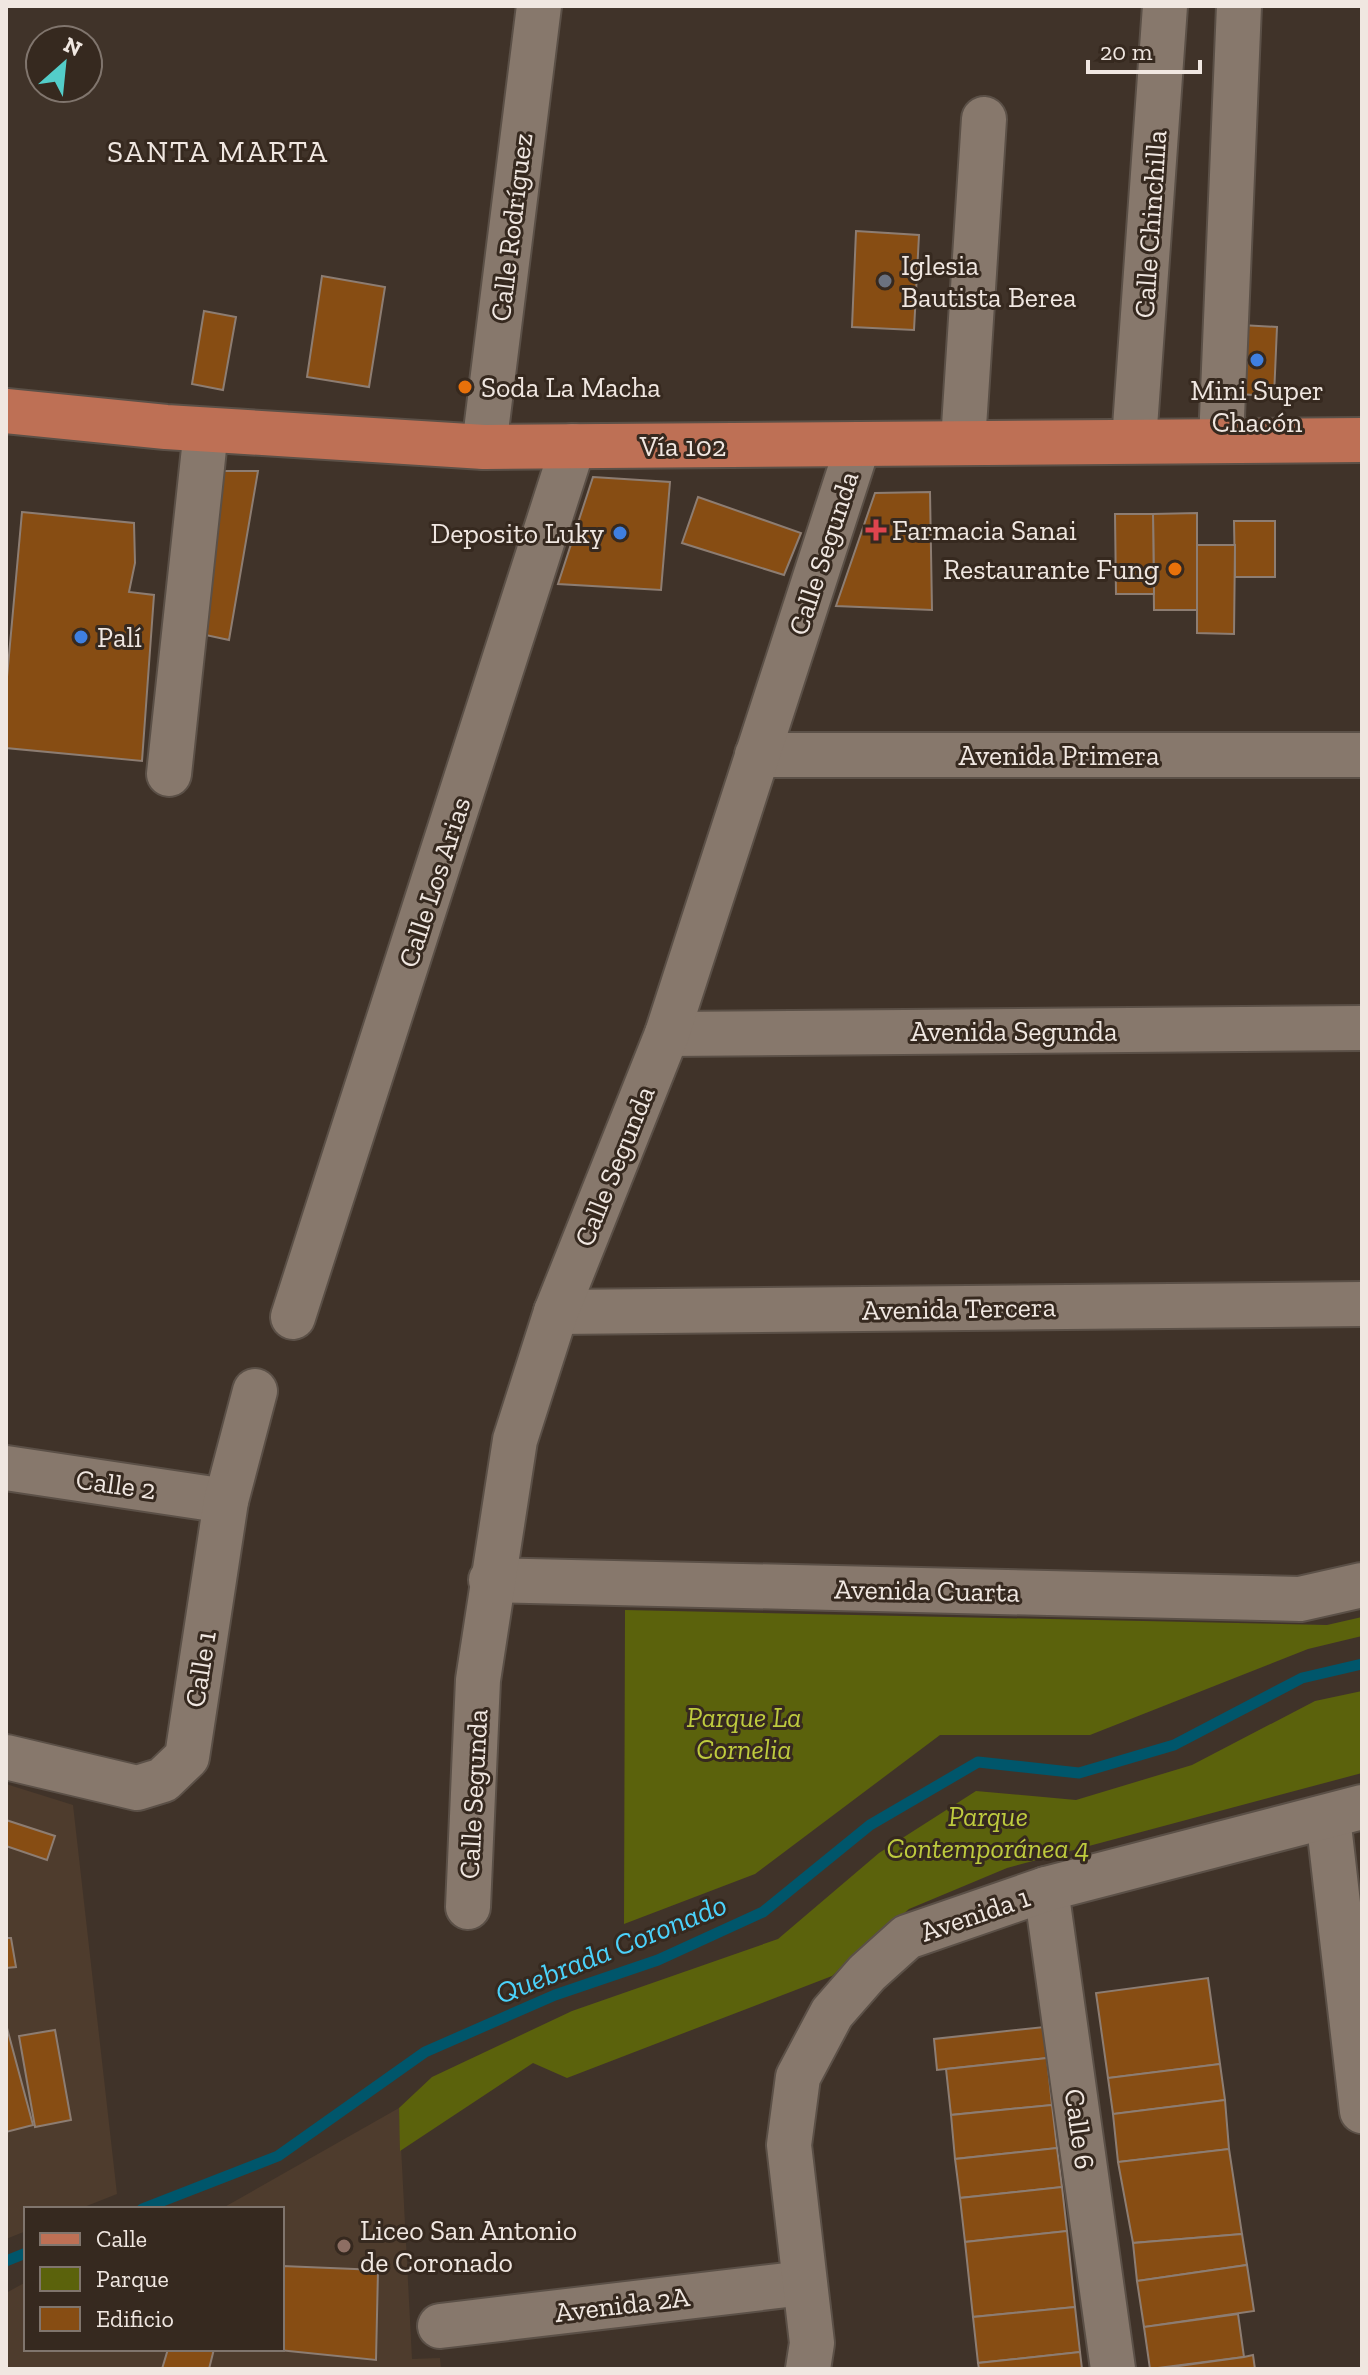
<svg xmlns="http://www.w3.org/2000/svg" width="1368" height="2375" viewBox="0 0 1368 2375" font-family="'Zilla Slab',serif">
<rect width="100%" height="100%" fill="#403329"/>
<g fill="#4e3c2d">
<polygon points="6,1784 73,1805 117,2194 79,2209 26,2209 26,2231 6,2239"/>
<polygon points="399,2108 412,2359 440,2358 441,2369 6,2369 6,2293 26,2282 26,2349 282,2349 282,2209 221,2209"/>
</g>
<g fill="#5b620c">
<polygon points="625,1610 1327,1625 1362,1617 1362,1636 1308,1649 1090,1735 940,1735 755,1874 624,1924"/>
<polygon points="1362,1691 1362,1773 1007,1868 909,1909 832,1976 567,2078 533,2063 400,2151 399,2108 432,2077 572,2011 778,1939 879,1853 976,1791 1076,1800 1192,1765 1315,1701"/>
</g>
<g fill="none" stroke-linecap="round" stroke-linejoin="round">
<g stroke="#00566b" stroke-width="11">
<polyline points="142,2209 278,2156 425,2052 555,1995 658,1960 763,1912 870,1825 978,1762 1079,1773 1174,1745 1302,1678 1362,1664"/>
<polyline points="6,2261 26,2253"/>
</g>
</g>
<g fill="#874d13" stroke="#8d7d72" stroke-width="2">
<polygon points="856,231 919,235 914,330 852,327"/>
<polygon points="322,276 385,287 369,387 307,377"/>
<polygon points="204,311 236,317 223,390 192,384"/>
<polygon points="1241,325 1277,327 1274,396 1237,394"/>
<polygon points="209,471 258,471 229,640 201,634"/>
<polygon points="593,477 670,482 661,590 558,584"/>
<polygon points="930,492 932,610 836,606 875,493"/>
<polygon points="698,497 801,533 784,575 682,543"/>
<polygon points="22,512 134,523 135,563 129,592 154,595 142,761 6,748 6,688"/>
<polygon points="1197,513 1197,610 1154,610 1153,514"/>
<polygon points="1115,514 1153,514 1154,594 1116,594"/>
<polygon points="1234,521 1275,521 1275,577 1235,577"/>
<polygon points="1197,545 1235,545 1234,634 1197,633"/>
<polygon points="6,1820 55,1836 47,1860 6,1846"/>
<polygon points="6,1938 11,1938 16,1967 6,1968"/>
<polygon points="1208,1978 1220,2064 1108,2078 1096,1993"/>
<polygon points="1044,2027 1047,2058 937,2070 934,2039"/>
<polygon points="7,2028 33,2125 6,2132 6,2029"/>
<polygon points="55,2030 71,2120 35,2127 19,2036"/>
<polygon points="1047,2058 1052,2105 951,2115 946,2069"/>
<polygon points="1220,2064 1225,2100 1113,2114 1108,2078"/>
<polygon points="1225,2100 1229,2149 1118,2162 1113,2114"/>
<polygon points="1052,2105 1057,2148 955,2159 951,2115"/>
<polygon points="1057,2148 1062,2187 960,2198 955,2159"/>
<polygon points="1229,2149 1242,2234 1133,2243 1118,2162"/>
<polygon points="1062,2187 1067,2231 965,2242 960,2198"/>
<polygon points="1067,2231 1075,2307 973,2317 965,2242"/>
<polygon points="1242,2234 1247,2265 1137,2281 1133,2243"/>
<polygon points="1247,2265 1254,2311 1144,2327 1137,2281"/>
<polygon points="282,2266 378,2270 376,2360 269,2349 282,2349"/>
<polygon points="1075,2307 1080,2352 978,2363 973,2317"/>
<polygon points="1238,2314 1244,2357 1150,2369 1144,2327"/>
<polygon points="168,2349 214,2349 209,2369 162,2369"/>
<polygon points="1080,2352 1082,2369 979,2369 978,2363"/>
<polygon points="1253,2355 1255,2369 1157,2369 1244,2357"/>
</g>
<g fill="none" stroke-linecap="round" stroke-linejoin="round">
<defs>
<g id="minor">
<polyline points="1134,441 1165,6"/>
<polyline points="1221,441 1239,6"/>
<polyline points="963,442 984,119"/>
<polyline points="484,447 539,6"/>
<polyline points="757,755 1362,755"/>
<polyline points="169,774 206,430"/>
<polyline points="667,1034 1362,1028"/>
<polyline points="556,1312 1362,1304"/>
<polyline points="293,1317 573,446"/>
<polyline points="6,1468 226,1501"/>
<polyline points="491,1580 1300,1599 1362,1585"/>
<polyline points="6,1757 137,1788 163,1780 187,1757 226,1501 255,1391"/>
<polyline points="1328,1817 1362,2111"/>
<polyline points="1046,1889 1113,2369"/>
<polyline points="468,1907 478,1680 515,1440 556,1312 667,1034 858,445"/>
<polyline points="440,2326 804,2283"/>
<polyline points="808,2369 812,2343 789,2145 798,2077 832,2013 867,1973 907,1937 1046,1889 1362,1807"/>
</g>
<polyline id="major" points="6,411 166,427 484,447 1362,440"/>
</defs>
<use href="#minor" stroke="#5b5047" stroke-width="48"/>
<use href="#major" stroke="#5b5047" stroke-width="48"/>
<use href="#minor" stroke="#87786c" stroke-width="44"/>
<use href="#major" stroke="#be7055" stroke-width="44"/>
</g>
<circle fill="#6b7280" stroke="#36291f" stroke-width="3" cx="885" cy="281" r="8"/>
<g fill="#3f7fe0" stroke="#36291f" stroke-width="3">
<circle cx="1257" cy="360" r="8"/>
<circle cx="620" cy="533" r="8"/>
<circle cx="81" cy="637" r="8"/>
</g>
<g fill="#e8710a" stroke="#36291f" stroke-width="3">
<circle cx="465" cy="387" r="8"/>
<circle cx="1175" cy="569" r="8"/>
</g>
<path fill="#e0444e" stroke="#36291f" stroke-width="3" d="M872 518h8v8h8v8h-8v8h-8v-8h-8v-8h8z"/>
<circle fill="#8d6e63" stroke="#36291f" stroke-width="3" cx="344" cy="2246" r="8"/>
<g text-anchor="middle" stroke-width="6" stroke-linejoin="round" paint-order="stroke">
<g font-size="28" fill="#f0e7e1" stroke="#36291f">
<text transform="translate(1150 224) rotate(-86)" y="10">Calle Chinchilla</text>
<text transform="translate(511 227) rotate(-83)" y="10">Calle Rodríguez</text>
<text x="683" y="456">Vía 102</text>
<text transform="translate(823 553) rotate(-72)" y="10">Calle Segunda</text>
<text x="1059" y="765">Avenida Primera</text>
<text transform="translate(434 882) rotate(-72)" y="10">Calle Los Arias</text>
<text x="1014" y="1041">Avenida Segunda</text>
<text transform="translate(614 1166) rotate(-68)" y="10">Calle Segunda</text>
<text transform="translate(959 1308) rotate(-1)" y="10">Avenida Tercera</text>
<text transform="translate(116 1484) rotate(8)" y="10">Calle 2</text>
<text transform="translate(927 1590) rotate(1)" y="10">Avenida Cuarta</text>
<text transform="translate(200 1669) rotate(-81)" y="10">Calle 1</text>
<text transform="translate(473 1794) rotate(-87)" y="10">Calle Segunda</text>
<text transform="translate(975 1914) rotate(-19)" y="10">Avenida 1</text>
<text transform="translate(1080 2129) rotate(82)" y="10">Calle 6</text>
<text transform="translate(622 2304) rotate(-7)" y="10">Avenida 2A</text>
</g>
<g font-size="28" fill="#f0e7e1" stroke="#36291f" text-anchor="start">
<text x="901" y="275">Iglesia<tspan x="901" dy="32">Bautista Berea</tspan></text>
<text x="481" y="397">Soda La Macha</text>
<text x="1257" y="400" text-anchor="middle">Mini Super<tspan x="1257" dy="32">Chacón</tspan></text>
<text x="892" y="540">Farmacia Sanai</text>
<text x="604" y="543" text-anchor="end">Deposito Luky</text>
<text x="1159" y="579" text-anchor="end">Restaurante Fung</text>
<text x="97" y="647">Palí</text>
<text x="360" y="2240">Liceo San Antonio<tspan x="360" dy="32">de Coronado</tspan></text>
</g>
<g font-size="28" font-style="italic" fill="#becb3e" stroke="#36291f">
<text x="744" y="1727">Parque La<tspan x="744" dy="32">Cornelia</tspan></text>
<text x="988" y="1826">Parque<tspan x="988" dy="32">Contemporánea 4</tspan></text>
</g>
<g font-size="30" letter-spacing="2" fill="#f0e7e1" stroke="#36291f">
<text x="218" y="162">SANTA MARTA</text>
</g>
<g font-size="30" font-style="italic" fill="#4bd2fb" stroke="#36291f">
<text transform="translate(611 1949) rotate(-22)" y="10">Quebrada Coronado</text>
</g>
</g>
<rect width="1368" height="2375" fill="none" stroke="#f0e7e1" stroke-width="16"/>
<rect x="24" y="2207" width="260" height="144" fill="#36291f" stroke="#80756d" stroke-width="2"/>
<rect x="40" y="2233" width="40" height="12" fill="#be7055" stroke="#80756d" stroke-width="2"/>
<text x="96" y="2247" font-size="24" fill="#f0e7e1">Calle</text>
<rect x="40" y="2267" width="40" height="24" fill="#5b620c" stroke="#80756d" stroke-width="2"/>
<text x="96" y="2287" font-size="24" fill="#f0e7e1">Parque</text>
<rect x="40" y="2307" width="40" height="24" fill="#874d13" stroke="#80756d" stroke-width="2"/>
<text x="96" y="2327" font-size="24" fill="#f0e7e1">Edificio</text>
<g transform="translate(64 64) rotate(27)"><circle r="38" fill="#36291f" stroke="#80756d" stroke-width="2"/>
<path d="M0-6L14 30L0 20L-14 30Z" fill="#53cdc9"/>
<text y="-12" font-size="22" font-weight="bold" text-anchor="middle" fill="#f0e7e1">N</text>
</g>
<path d="M1088 60v12h112v-12" fill="none" stroke="#f0e7e1" stroke-width="4"/>
<text x="1100" y="60" font-size="24" fill="#f0e7e1" stroke="#36291f" stroke-width="6" paint-order="stroke">20 m</text>
</svg>
